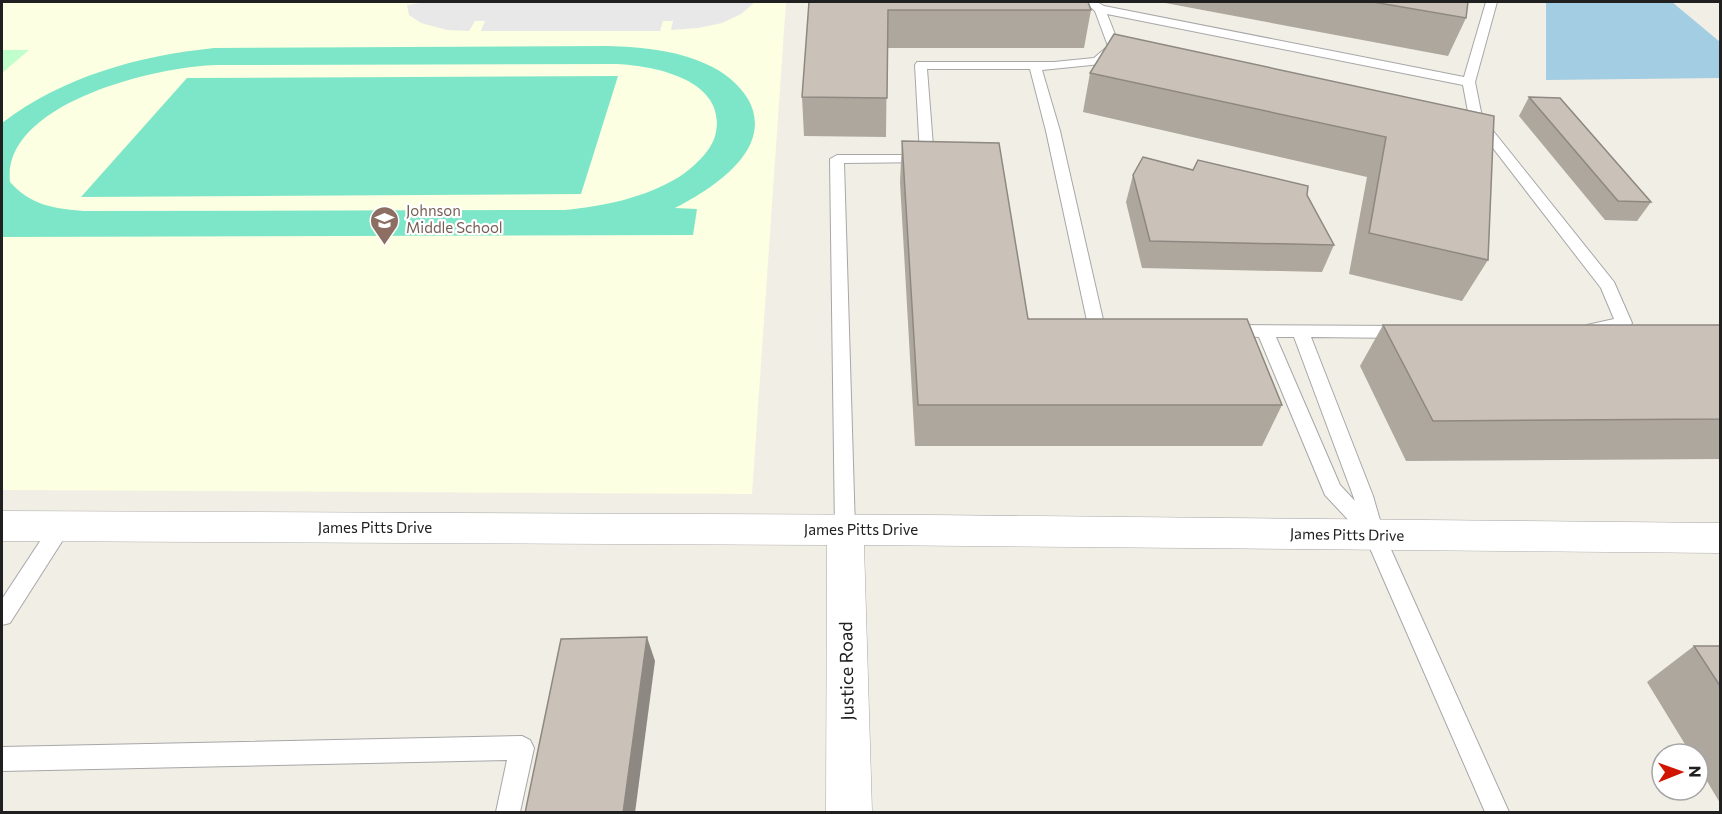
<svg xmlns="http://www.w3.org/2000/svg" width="1722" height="814" viewBox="0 0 1722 814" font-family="Commissioner,sans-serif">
<rect width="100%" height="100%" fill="#f1eee5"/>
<polygon fill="#fcffe1" points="2,2 786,2 752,494 2,490"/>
<polygon fill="#c0fecb" points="2,50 29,50 2,73"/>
<g fill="#7de6c9" fill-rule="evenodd">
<path d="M 607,46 C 641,47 676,50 706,64 C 723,71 739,84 748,99 C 776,149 712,189 675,208 L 697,209 L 693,235 L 2,237 L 2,123 C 64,76 138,56 214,48 ZM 610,64 C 649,64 726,78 716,132 C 713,150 694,167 679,177 C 644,198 605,206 565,210 L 84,211 C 55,209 30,205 10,182 C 1,103 158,66 217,65 Z"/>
<polygon points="618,76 581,194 81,197 187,78"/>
</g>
<polygon fill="#e8e8e8" points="428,2 755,2 741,14 722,23 698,28 671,30 673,21 663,21 660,31 481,31 485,21 475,21 469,31 447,30 421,23 409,15 407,5"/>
<polygon fill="#a2cde2" points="1546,2 1672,2 1720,42 1720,78 1546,80"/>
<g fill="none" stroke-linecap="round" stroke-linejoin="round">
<defs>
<g id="service">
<path d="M 1085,2 L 1097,2 L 1104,6 L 1464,77 L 1486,2 L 1497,2 L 1475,82 L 1482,117 L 1614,282 L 1632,323 L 1630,327 C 1617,331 1599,337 1587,333 L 1585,329 L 1587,325 L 1614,319 L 1601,288 L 1469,117 L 1463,85 L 1107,14 L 1120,47 L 1118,50 L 1101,64 L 1042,70 L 1060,131 L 1104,324 L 1116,326 L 1118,330 L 1116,334 L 1091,334 L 1089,330 L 1046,131 L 1030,69 L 927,69 L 934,159 L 932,162 L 844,163 L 855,530 L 852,536 L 845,538 L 838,536 L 835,530 L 830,159 L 837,155 L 920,155 L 915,65 L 917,62 L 1054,62 L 1094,58 L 1108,46 L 1095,11 Z"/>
<path d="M 1227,325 L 1404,326 L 1410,328 L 1412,332 L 1410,336 L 1404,338 L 1311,337 L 1373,496 L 1384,534 L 1509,812 L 1485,812 L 1366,539 L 1325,495 L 1259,337 L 1221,335 L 1219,331 L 1221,327 ZM 1276,337 L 1294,337 L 1355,501 L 1340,485 Z"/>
<polygon points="61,518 68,520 71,526 68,532 10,623 2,625 2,599 54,520"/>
<polygon points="522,736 530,740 534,748 520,812 496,812 507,760 2,771 2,747"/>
</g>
<polygon id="minor" points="2,511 931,515 1720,523 1720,553 864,545 872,812 826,812 827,545 2,541"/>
</defs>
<use href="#service" stroke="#a7a7a7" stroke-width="2"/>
<use href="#minor" stroke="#a7a7a7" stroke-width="1"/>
<use href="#service" fill="#fff" fill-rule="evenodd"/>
<use href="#minor" fill="#fff" fill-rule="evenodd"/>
</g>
<g fill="#aea79e">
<polygon points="809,2 1091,10 1084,48 887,48 886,137 804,136 802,97"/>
<polygon points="1160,2 1468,2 1466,18 1448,56"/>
<polygon points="1090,73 1494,116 1488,260 1462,301 1349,274 1367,177 1083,112"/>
<polygon points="1529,97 1651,202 1637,221 1605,220 1519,116"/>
<polygon points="902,141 1028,319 1282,405 1262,446 915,446 900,182"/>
<polygon points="1193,170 1307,195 1334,245 1322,272 1142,268 1126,202 1133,175"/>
<polygon points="1383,325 1720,325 1720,459 1406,461 1360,366"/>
<polygon points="1694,646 1720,646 1720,803 1698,766 1698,754 1691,754 1647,682"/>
</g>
<polygon fill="#8d8881" points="647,637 655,661 635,813 623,813"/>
<g fill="#cac2b8" stroke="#8d8881" stroke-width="1.5">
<polygon points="809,2 1088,2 1091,10 888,10 887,98 802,97"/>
<polygon points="1373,2 1468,2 1466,18"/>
<polygon points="1114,34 1494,116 1488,260 1369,233 1386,137 1090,73"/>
<polygon points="1529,97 1560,98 1651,202 1618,201"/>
<polygon points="902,141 999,143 1028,319 1247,319 1282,405 918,405"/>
<polygon points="1143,157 1193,170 1198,160 1308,186 1307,195 1334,245 1150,241 1133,175"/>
<polygon points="1383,325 1720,325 1720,419 1433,421"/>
<polygon points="647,637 623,813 525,813 561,639"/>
<polygon points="1694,646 1720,646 1720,686"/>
</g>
<defs>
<symbol id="school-pin" viewBox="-11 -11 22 30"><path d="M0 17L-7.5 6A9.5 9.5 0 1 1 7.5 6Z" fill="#8d6e63" stroke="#fff"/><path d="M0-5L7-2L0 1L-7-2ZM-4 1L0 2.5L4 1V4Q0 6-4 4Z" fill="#fff"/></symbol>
</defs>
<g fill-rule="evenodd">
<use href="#school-pin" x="368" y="204" width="33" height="45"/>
</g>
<g text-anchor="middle" stroke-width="4.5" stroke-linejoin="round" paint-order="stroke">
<g font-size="15" fill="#785e54" stroke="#fff" text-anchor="start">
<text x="406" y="216">Johnson<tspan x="406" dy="17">Middle School</tspan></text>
</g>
<g font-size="15" fill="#202020" stroke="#fff">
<text x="375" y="533">James Pitts Drive</text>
<text x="861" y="535">James Pitts Drive</text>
<text transform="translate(1347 535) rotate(1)" y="5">James Pitts Drive</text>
</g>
<g font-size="18" fill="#202020" stroke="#fff">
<text transform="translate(847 671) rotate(-91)" y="6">Justice Road</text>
</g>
</g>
<rect width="1722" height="814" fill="none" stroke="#202020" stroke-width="6"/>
<g transform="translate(1680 772) rotate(89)"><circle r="28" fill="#ffffff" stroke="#a6a6a6" stroke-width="1.5"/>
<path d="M0-4.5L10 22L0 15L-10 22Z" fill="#d01500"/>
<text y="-9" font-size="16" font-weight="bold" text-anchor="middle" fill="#202020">N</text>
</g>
</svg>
